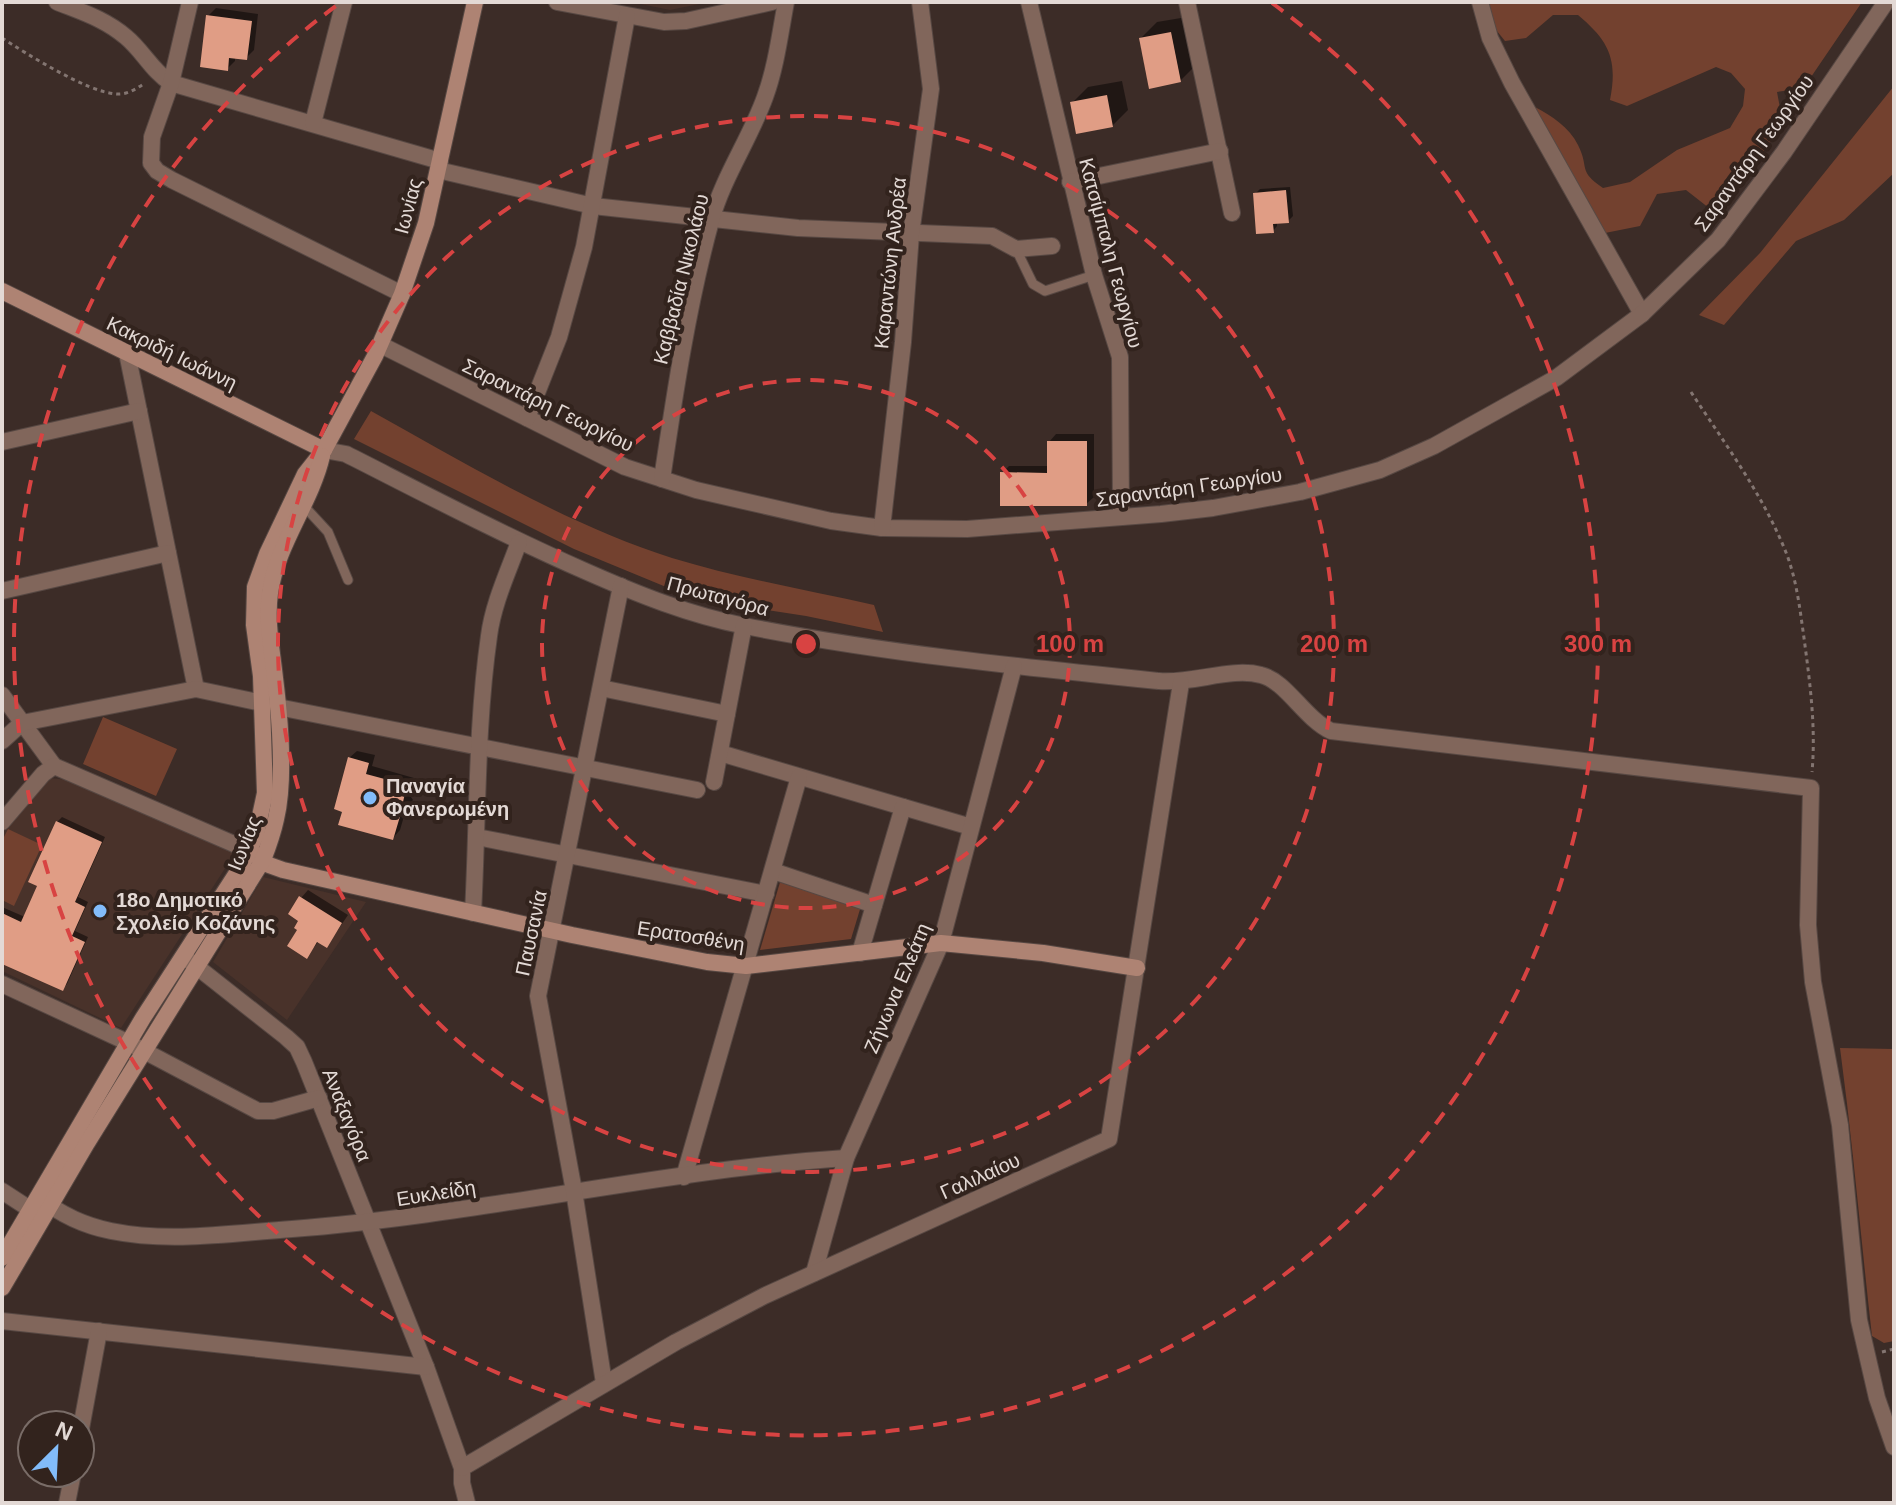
<svg xmlns="http://www.w3.org/2000/svg" width="1896" height="1505" viewBox="0 0 1896 1505" font-family="Helvetica,sans-serif">
<rect width="100%" height="100%" fill="#3c2c27"/>
<g fill="#49322a">
<polygon points="631,2 709,2 670,10"/>
<polygon points="48,778 71,780 237,850 121,1028 2,971 2,834"/>
<polygon points="263,877 366,902 287,1020 213,962"/>
</g>
<g fill="#73412f">
<path d="M 1486,2 L 1862,2 L 1811,77 L 1790,90 L 1777,92 L 1783,124 L 1715,220 L 1709,208 L 1686,190 L 1657,194 L 1640,226 L 1605,233 L 1535,107 C 1552,116 1569,127 1578,145 C 1590,169 1577,170 1603,188 L 1630,182 L 1677,150 L 1730,128 L 1743,106 L 1745,89 L 1731,73 L 1716,67 L 1627,106 L 1610,100 C 1618,59 1609,41 1578,15 L 1553,15 L 1526,38 L 1505,41 L 1492,25 Z"/>
<polygon points="1894,86 1894,173 1844,220 1796,241 1724,325 1699,315 1760,253"/>
<path d="M 371,411 C 468,465 566,524 672,558 C 738,578 806,590 874,605 L 883,632 L 806,616 L 734,605 L 671,589 L 574,549 L 354,439 Z"/>
<polygon points="103,717 177,749 156,796 83,764"/>
<polygon points="8,829 42,845 14,906 2,900 2,841"/>
<polygon points="781,879 861,906 851,939 760,950"/>
<path d="M 1840,1048 L 1894,1049 L 1894,1341 L 1884,1343 L 1872,1336 C 1861,1240 1853,1144 1840,1048 Z"/>
</g>
<g fill="#0007">
<polygon points="216,8 258,14 254,50 246,58 235,56 235,61 227,69 208,16"/>
<polygon points="1187,17 1196,65 1180,81 1141,38 1157,22"/>
<polygon points="1122,81 1128,110 1112,126 1072,103 1088,87"/>
<polygon points="1290,187 1293,216 1288,221 1277,221 1277,226 1273,231 1255,194 1260,189"/>
<polygon points="1056,434 1094,434 1094,497 1086,504 1002,473 1009,466 1049,466 1049,442"/>
<polygon points="357,751 375,755 372,766 414,778 409,794 413,800 407,806 400,830 393,838 349,758"/>
<polygon points="62,817 105,837 78,897 88,902 75,931 88,937 67,984 63,988 2,961 2,907 25,917 40,885 57,822"/>
<polygon points="308,890 348,915 327,946 319,941 307,956 300,929 301,898"/>
</g>
<g fill="#e09d85">
<polygon points="206,15 252,21 247,60 229,58 228,71 200,67"/>
<polygon points="1171,32 1181,82 1149,89 1139,38"/>
<polygon points="1107,95 1113,127 1076,134 1070,102"/>
<polygon points="1286,190 1289,223 1273,224 1274,233 1256,234 1253,193"/>
<polygon points="1047,441 1087,441 1087,506 1000,506 1000,472 1047,473"/>
<polygon points="348,757 369,763 366,774 407,785 403,802 407,809 401,813 393,840 338,825 342,812 334,809"/>
<polygon points="56,821 102,842 75,902 85,907 72,936 85,942 63,991 2,964 2,913 21,922 37,886 28,882"/>
<polygon points="299,896 342,923 327,948 317,942 307,959 287,946 297,930 294,928 298,921 288,914"/>
</g>
<g fill="none" stroke-linecap="round" stroke-linejoin="round">
<defs>
<g id="lane">
<polyline points="1016,249 1033,284 1045,291 1094,275"/>
<polyline points="304,506 328,532 348,580"/>
</g>
<g id="street">
<path d="M 57,2 C 82,12 105,19 126,37 C 143,51 152,71 171,83 L 440,161"/>
<polyline points="190,2 171,83 152,137 151,163 157,171 172,180 402,294"/>
<polyline points="557,2 664,22 686,21 772,2"/>
<polyline points="1029,2 1094,275 1120,357 1121,517"/>
<polyline points="1187,2 1232,213"/>
<polyline points="1480,2 1490,38 1512,83 1642,314"/>
<polyline points="313,123 344,2"/>
<polyline points="438,170 593,206 798,228 992,236 1016,249 1052,246"/>
<polyline points="1070,182 1220,151"/>
<polyline points="381,345 625,467 696,490 831,521 882,528 967,529 1161,514 1213,508 1300,492 1380,470 1434,446 1556,378 1642,314 1718,240 1784,152 1886,2"/>
<polyline points="127,353 196,689"/>
<polyline points="527,418 559,337 584,247 627,16"/>
<polyline points="2,442 139,411"/>
<path d="M 324,450 L 346,454 C 425,494 503,535 585,571 C 637,594 689,615 745,626 C 882,653 1021,667 1159,681 C 1193,684 1231,667 1261,675 C 1286,681 1304,718 1331,731 L 1811,788 L 1808,925 L 1813,982 L 1840,1125 L 1859,1320 L 1877,1398 L 1894,1447"/>
<path d="M 662,479 C 675,392 688,305 711,221 C 723,177 750,139 765,97 C 776,67 780,34 786,2"/>
<polyline points="882,528 903,342 911,234 931,89 920,2"/>
<polyline points="2,591 168,553"/>
<polyline points="601,688 727,714"/>
<polyline points="2,695 54,766"/>
<polyline points="278,707 697,790"/>
<polyline points="2,741 22,723 196,689 262,703"/>
<polyline points="720,753 971,827"/>
<polyline points="54,766 250,851"/>
<polyline points="714,782 744,625"/>
<polyline points="2,822 43,774 54,766"/>
<polyline points="477,837 766,894"/>
<polyline points="773,871 874,905"/>
<path d="M 473,913 C 478,821 476,727 489,636 C 493,604 508,572 519,542"/>
<polyline points="860,953 903,807"/>
<polyline points="187,959 286,1037 297,1047 304,1062 426,1367 462,1468 462,1483 467,1503"/>
<polyline points="2,984 129,1043 258,1111 273,1111 319,1098"/>
<polyline points="684,1177 799,777"/>
<polyline points="2,1191 42,1217"/>
<path d="M 40,1198 C 60,1214 86,1226 111,1231 C 170,1243 233,1233 292,1229 C 478,1215 660,1170 846,1158"/>
<polyline points="814,1273 846,1158 941,943 1014,666"/>
<polyline points="2,1321 426,1367"/>
<polyline points="604,1383 574,1191 538,996 621,586"/>
<polyline points="80,1434 99,1331"/>
<polyline points="462,1468 676,1342 764,1296 1109,1139 1181,683"/>
<polyline points="67,1503 73,1473"/>
</g>
<g id="secondary">
<polyline points="2,291 324,450"/>
<polyline points="256,855 269,865 283,870 572,935 707,962 746,966 941,943 1043,953 1137,968"/>
<polyline points="2,1258 143,1018 242,865 256,835 265,793 261,676 254,625 255,587 267,554 305,474 324,450 375,356 402,294 426,223 475,2"/>
<path d="M 2,1288 L 87,1143 L 263,860 C 268,847 273,833 276,819 C 285,781 280,718 275,678 C 272,650 266,621 270,593 C 277,544 311,503 322,456"/>
</g>
</defs>
<use href="#lane" stroke="#574843" stroke-width="11"/>
<use href="#street" stroke="#574843" stroke-width="18"/>
<use href="#secondary" stroke="#574843" stroke-width="18"/>
<g stroke="#837571" stroke-width="3" stroke-dasharray="4 4" stroke-linecap="butt">
<path d="M 2,38 C 27,54 87,92 116,94 C 127,95 136,89 145,83"/>
<path d="M 1691,392 C 1725,444 1764,496 1787,555 C 1797,582 1800,610 1804,638 C 1810,683 1816,727 1812,772"/>
<polyline points="1882,1352 1894,1349"/>
</g>
<use href="#lane" stroke="#81665b" stroke-width="9"/>
<use href="#street" stroke="#81665b" stroke-width="16"/>
<use href="#secondary" stroke="#ae8373" stroke-width="16"/>
</g>
<g fill="none" stroke="#d84342" stroke-width="4" stroke-dasharray="14 10">
<circle cx="806" cy="644" r="264"/>
<circle cx="806" cy="644" r="528"/>
<path d="M1272 3A792 792 0 1 1 340 3"/>
</g>
<g fill="#82bcfa" stroke="#32231d" stroke-width="3">
<circle cx="370" cy="798" r="8"/>
<circle cx="100" cy="911" r="8"/>
</g>
<g text-anchor="middle" stroke-width="8" stroke-linejoin="round" paint-order="stroke">
<g font-size="20" fill="#e3d9d5" stroke="#32231d">
<text transform="translate(1754 153) rotate(-54)" y="7">Σαραντάρη Γεωργίου</text>
<text transform="translate(408 206) rotate(-75)" y="7">Ιωνίας</text>
<text transform="translate(1111 253) rotate(75)" y="7">Κατσίμπαλη Γεωργίου</text>
<text transform="translate(890 263) rotate(-84)" y="7">Καραντώνη Ανδρέα</text>
<text transform="translate(681 279) rotate(-76)" y="7">Καββαδία Νικολάου</text>
<text transform="translate(172 353) rotate(26)" y="7">Κακριδή Ιωάννη</text>
<text transform="translate(548 405) rotate(26)" y="7">Σαραντάρη Γεωργίου</text>
<text transform="translate(1189 487) rotate(-8)" y="7">Σαραντάρη Γεωργίου</text>
<text transform="translate(718 596) rotate(15)" y="7">Πρωταγόρα</text>
<text transform="translate(244 843) rotate(-68)" y="7">Ιωνίας</text>
<text transform="translate(531 933) rotate(-78)" y="7">Παυσανία</text>
<text transform="translate(691 936) rotate(9)" y="7">Ερατοσθένη</text>
<text transform="translate(897 988) rotate(-67)" y="7">Ζήνωνα Ελεάτη</text>
<text transform="translate(347 1115) rotate(68)" y="7">Αναξαγόρα</text>
<text transform="translate(980 1176) rotate(-24)" y="7">Γαλιλαίου</text>
<text transform="translate(436 1193) rotate(-9)" y="7">Ευκλείδη</text>
</g>
<g font-size="20" font-weight="bold" fill="#e3d9d5" stroke="#32231d" text-anchor="start">
<text x="386" y="793">Παναγία<tspan x="386" dy="23">Φανερωμένη</tspan></text>
<text x="116" y="907">18ο Δημοτικό<tspan x="116" dy="23">Σχολείο Κοζάνης</tspan></text>
</g>
</g>
<circle cx="806" cy="644" r="12" fill="#d84342" stroke="#32231d" stroke-width="4"/>
<g font-size="24" text-anchor="middle" font-weight="bold" fill="#d84342" stroke="#32231d" stroke-width="8" stroke-linejoin="round" paint-order="stroke">
<text x="1070" y="652">100 m</text>
<text x="1334" y="652">200 m</text>
<text x="1598" y="652">300 m</text>
</g>
<rect width="1896" height="1505" fill="none" stroke="#e3d9d5" stroke-width="8"/>
<g transform="translate(56 1449) rotate(24)"><circle r="38" fill="#32231d" stroke="#796c67" stroke-width="2"/>
<path d="M0-6L14 30L0 20L-14 30Z" fill="#82bcfa"/>
<text y="-12" font-size="22" font-weight="bold" text-anchor="middle" fill="#e3d9d5">N</text>
</g>
</svg>
